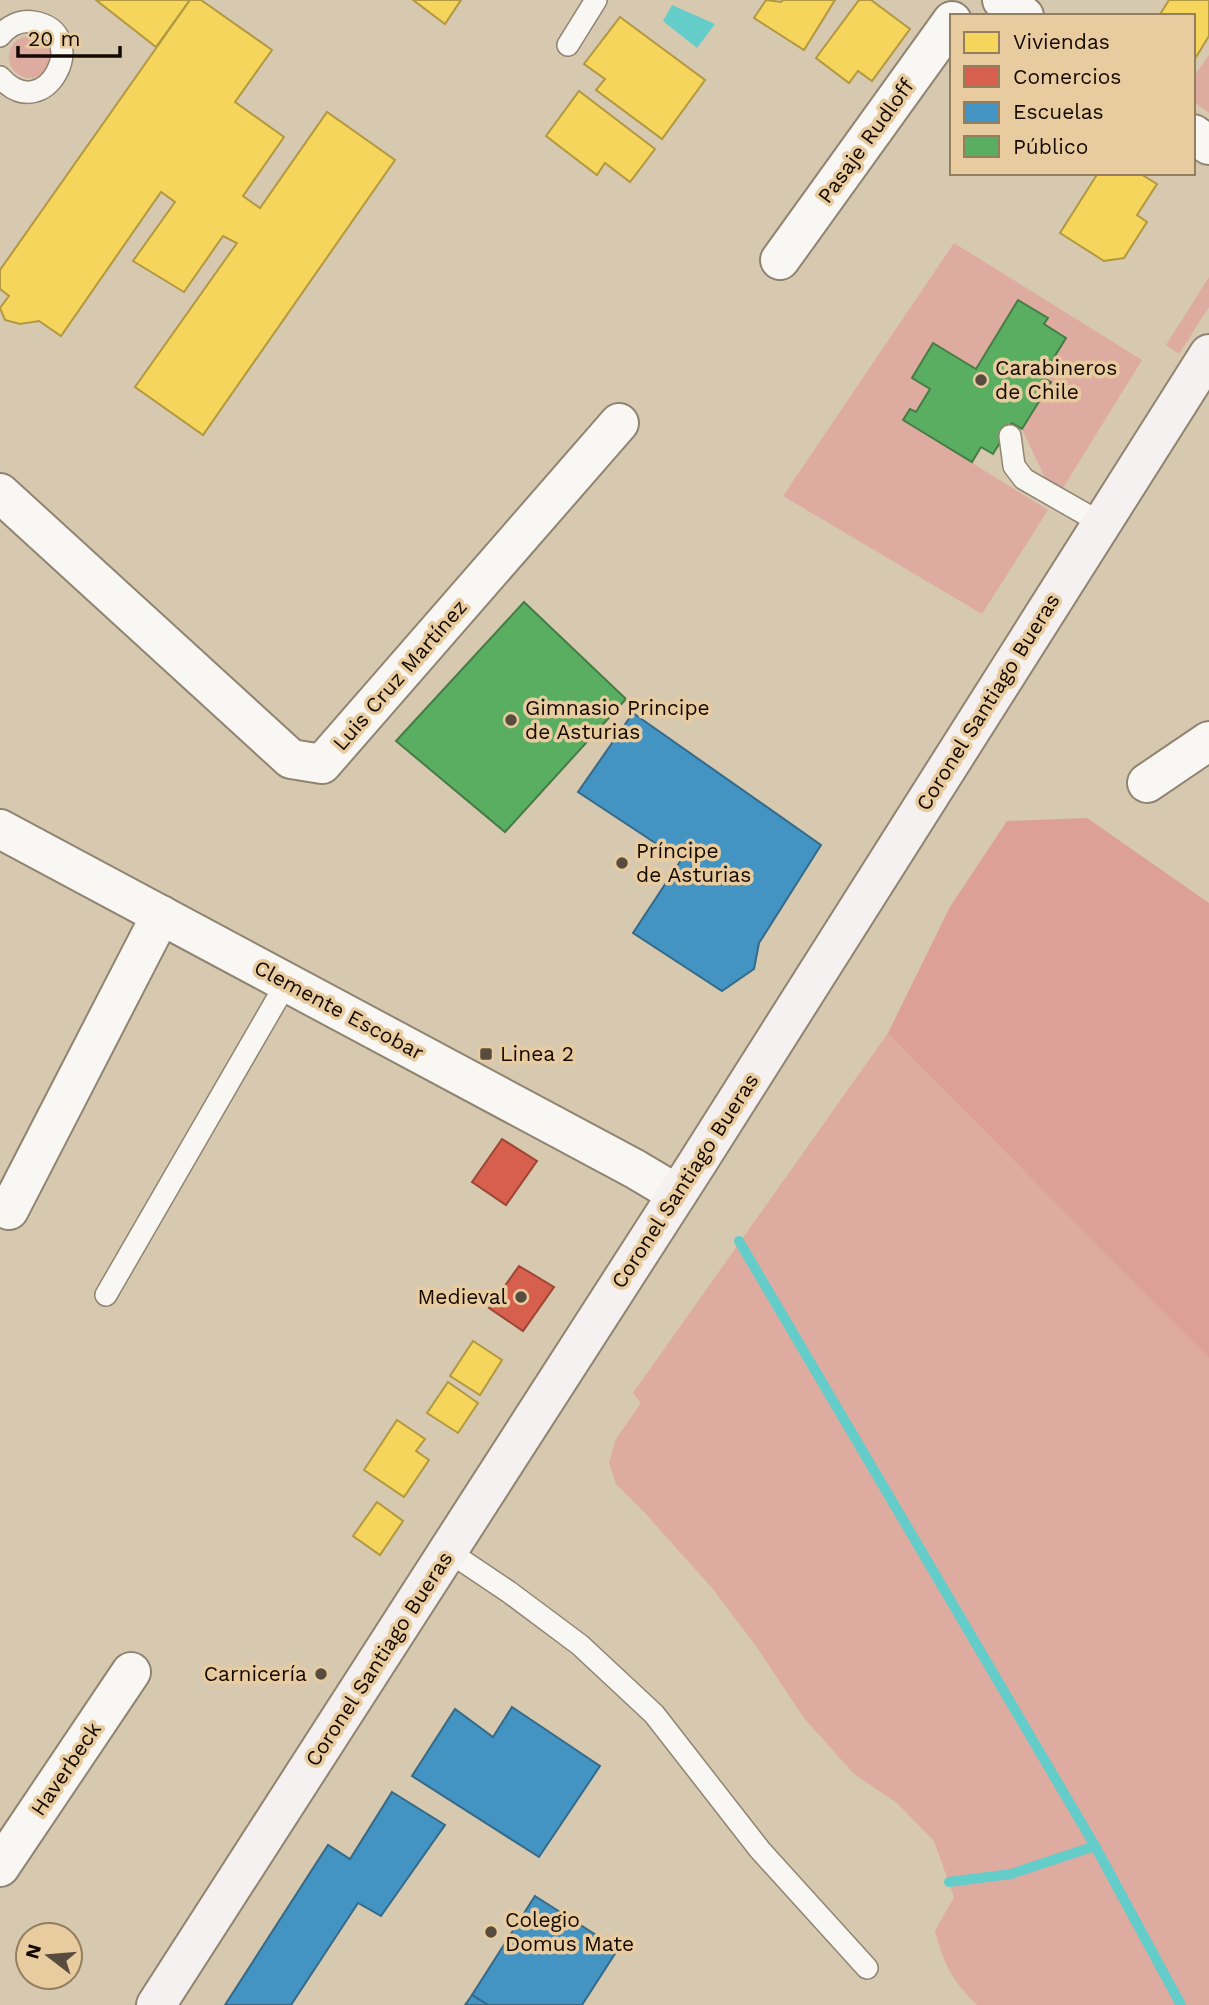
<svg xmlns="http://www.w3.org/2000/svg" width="1209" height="2005" viewBox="0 0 1209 2005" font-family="'Work Sans',sans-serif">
<rect width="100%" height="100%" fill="#d7c8b0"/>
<g fill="#deaba0">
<circle cx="30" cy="57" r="21"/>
<polygon points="1209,55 1209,113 1193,101 1193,78"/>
<polygon points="954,243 1142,360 1063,488 1046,480 1022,429 1050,382 1042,377 1044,324 1048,318 1018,300 976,369 933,344 912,378 930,389 916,412 910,409 903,420 1048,510 982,614 783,496"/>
<polygon points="1209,277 1209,307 1179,354 1166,345"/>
<path d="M 888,1033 L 1209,1134 L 1209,2005 L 977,2005 C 951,1980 945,1965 935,1931 L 954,1897 L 934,1841 L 897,1803 L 854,1774 L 804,1718 L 756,1646 L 712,1588 L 644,1512 L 616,1484 L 609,1463 L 616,1439 L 641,1403 L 633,1393 Z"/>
</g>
<polygon fill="#dda096" points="1087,818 1209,903 1209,1358 888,1033 950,907 1007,821"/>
<polygon fill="#64cdca" points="672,5 715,24 697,48 663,21"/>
<g fill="#f6d55c" stroke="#b29840" stroke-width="2">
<polygon points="96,0 190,0 156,47"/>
<polygon points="190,0 201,0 272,50 235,102 284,137 243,196 260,208 327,112 395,160 203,435 135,387 237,243 223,236 184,292 133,261 175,202 161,192 61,336 39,321 20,324 5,320 0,308 9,296 0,289 0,270"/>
<polygon points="413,0 461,0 445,24"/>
<polygon points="766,0 781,2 783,0 835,0 804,50 754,18"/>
<polygon points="859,0 871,0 910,29 872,81 858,71 849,83 816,58"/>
<polygon points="1169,0 1209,0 1209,36 1196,57 1193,55 1193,16 1159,16"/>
<polygon points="620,17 705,80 662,139 596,90 605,79 584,64"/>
<polygon points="579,91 655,149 630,182 605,163 597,175 546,136"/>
<polygon points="1098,173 1139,173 1157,184 1137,215 1147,222 1124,258 1104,261 1060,233"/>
<polygon points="473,1341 502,1360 480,1395 450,1376"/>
<polygon points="448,1382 478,1403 458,1433 427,1413"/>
<polygon points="397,1420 425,1439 416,1451 429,1460 404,1497 364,1470"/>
<polygon points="377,1502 403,1521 380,1555 353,1536"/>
</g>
<g fill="#d6604d" stroke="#9c4636" stroke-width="2">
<polygon points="502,1139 537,1161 506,1205 472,1182"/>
<polygon points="519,1266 554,1287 523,1331 489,1308"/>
</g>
<g fill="#4393c3" stroke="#356a88" stroke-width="2">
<polygon points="633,713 821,845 759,943 754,969 722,991 633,933 681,860 578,792"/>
<polygon points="512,1707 600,1766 539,1857 412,1776 455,1709 493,1737"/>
<polygon points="392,1792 445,1825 381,1916 358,1903 291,2005 225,2005 328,1845 350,1859"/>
<polygon points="535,1896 618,1949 582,2005 488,2005 472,1995"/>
<polygon points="472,1995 488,2005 465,2005"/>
</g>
<g fill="#5aae61" stroke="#457c44" stroke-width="2">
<polygon points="1018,300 1048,318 1044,324 1066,338 1042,377 1051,382 1022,429 1012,423 993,454 981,447 972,462 903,420 910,409 916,412 930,389 912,378 933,343 976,369"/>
<polygon points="524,602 626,699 505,832 396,741"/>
</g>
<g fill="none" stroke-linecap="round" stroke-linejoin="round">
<g stroke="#64cdca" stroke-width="10">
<polyline points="739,1241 1095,1846 1181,2005"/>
<polyline points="949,1882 1011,1874 1095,1846"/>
</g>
<defs>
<g id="service">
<path d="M 0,36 C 8,26 20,20 33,22 C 94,31 46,129 0,77"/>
<polyline points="568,45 596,0"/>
<polyline points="1010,436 1014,466 1024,479 1101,523"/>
<polyline points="106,1295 287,982"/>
<polyline points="448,1551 509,1592 580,1645 654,1714 760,1850 867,1968"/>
</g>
<g id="minor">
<polyline points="1002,0 1024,16"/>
<polyline points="1193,134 1209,145"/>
<polyline points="780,260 952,21"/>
<polyline points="0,493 291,759 322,764 619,423"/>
<polyline points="1147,783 1209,741"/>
<polyline points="0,829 635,1169 677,1194"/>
<polyline points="9,1210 161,915"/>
<polyline points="0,1867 131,1672"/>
</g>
<polyline id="secondary" points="156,2005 696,1165 1209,354"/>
</defs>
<use href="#service" stroke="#908471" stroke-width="24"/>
<use href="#minor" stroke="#908471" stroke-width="42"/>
<use href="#secondary" stroke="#908471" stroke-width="42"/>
<use href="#service" stroke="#f9f7f3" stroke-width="21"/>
<use href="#minor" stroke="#f9f7f3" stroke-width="38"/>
<use href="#secondary" stroke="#f5f1f0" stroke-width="38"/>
</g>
<g fill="#584c3e" stroke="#e8cc9f" stroke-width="2.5">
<circle cx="981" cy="380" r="7"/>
<circle cx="511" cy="720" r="7"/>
<circle cx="622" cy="863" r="7"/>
<rect x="479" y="1047" width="14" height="14" rx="3.5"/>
<circle cx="521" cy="1297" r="7"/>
<circle cx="321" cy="1674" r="7"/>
<circle cx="491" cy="1932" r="7"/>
</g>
<g text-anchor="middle" stroke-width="7" stroke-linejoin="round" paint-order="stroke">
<g font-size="21" fill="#130900" stroke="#e8cc9f">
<text transform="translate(866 141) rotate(-54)" y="7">Pasaje Rudloff</text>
<text transform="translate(400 675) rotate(-49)" y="7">Luis Cruz Martínez</text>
<text transform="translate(988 702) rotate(-58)" y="7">Coronel Santiago Bueras</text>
<text transform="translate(339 1010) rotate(28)" y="7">Clemente Escobar</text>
<text transform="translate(685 1181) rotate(-57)" y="7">Coronel Santiago Bueras</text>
<text transform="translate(379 1659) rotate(-57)" y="7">Coronel Santiago Bueras</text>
<text transform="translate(66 1769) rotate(-56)" y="7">Haverbeck</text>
</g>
<g font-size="21" fill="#130900" stroke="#e8cc9f" text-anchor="start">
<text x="995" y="375">Carabineros<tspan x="995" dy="24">de Chile</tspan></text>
<text x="525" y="715">Gimnasio Principe<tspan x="525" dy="24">de Asturias</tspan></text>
<text x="636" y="858">Príncipe<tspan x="636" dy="24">de Asturias</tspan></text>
<text x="500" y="1061">Linea 2</text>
<text x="507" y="1304" text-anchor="end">Medieval</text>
<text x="307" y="1681" text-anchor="end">Carnicería</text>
<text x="505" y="1927">Colegio<tspan x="505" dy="24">Domus Mate</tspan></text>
</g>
</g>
<rect x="950" y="14" width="245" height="161" fill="#e8cc9f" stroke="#937e5f" stroke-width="2"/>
<rect x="964" y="32" width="35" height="21" fill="#f6d55c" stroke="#937e5f" stroke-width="2"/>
<text x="1013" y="49" font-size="21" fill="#130900">Viviendas</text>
<rect x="964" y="66" width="35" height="21" fill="#d6604d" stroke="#937e5f" stroke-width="2"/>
<text x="1013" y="84" font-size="21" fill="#130900">Comercios</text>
<rect x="964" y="102" width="35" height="21" fill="#4393c3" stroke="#937e5f" stroke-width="2"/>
<text x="1013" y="119" font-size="21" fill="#130900">Escuelas</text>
<rect x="964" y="136" width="35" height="21" fill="#5aae61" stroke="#937e5f" stroke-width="2"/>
<text x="1013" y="154" font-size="21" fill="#130900">Público</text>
<g transform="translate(49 1956) rotate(286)"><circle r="33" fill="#e8cc9f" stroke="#937e5f" stroke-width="2"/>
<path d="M0-5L12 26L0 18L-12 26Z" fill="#584c3e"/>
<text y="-10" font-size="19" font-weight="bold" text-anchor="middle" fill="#130900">N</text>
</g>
<path d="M18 46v10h102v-10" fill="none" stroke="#130900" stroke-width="3.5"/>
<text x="28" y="46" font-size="21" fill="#130900" stroke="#e8cc9f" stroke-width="5" paint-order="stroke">20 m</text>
</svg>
